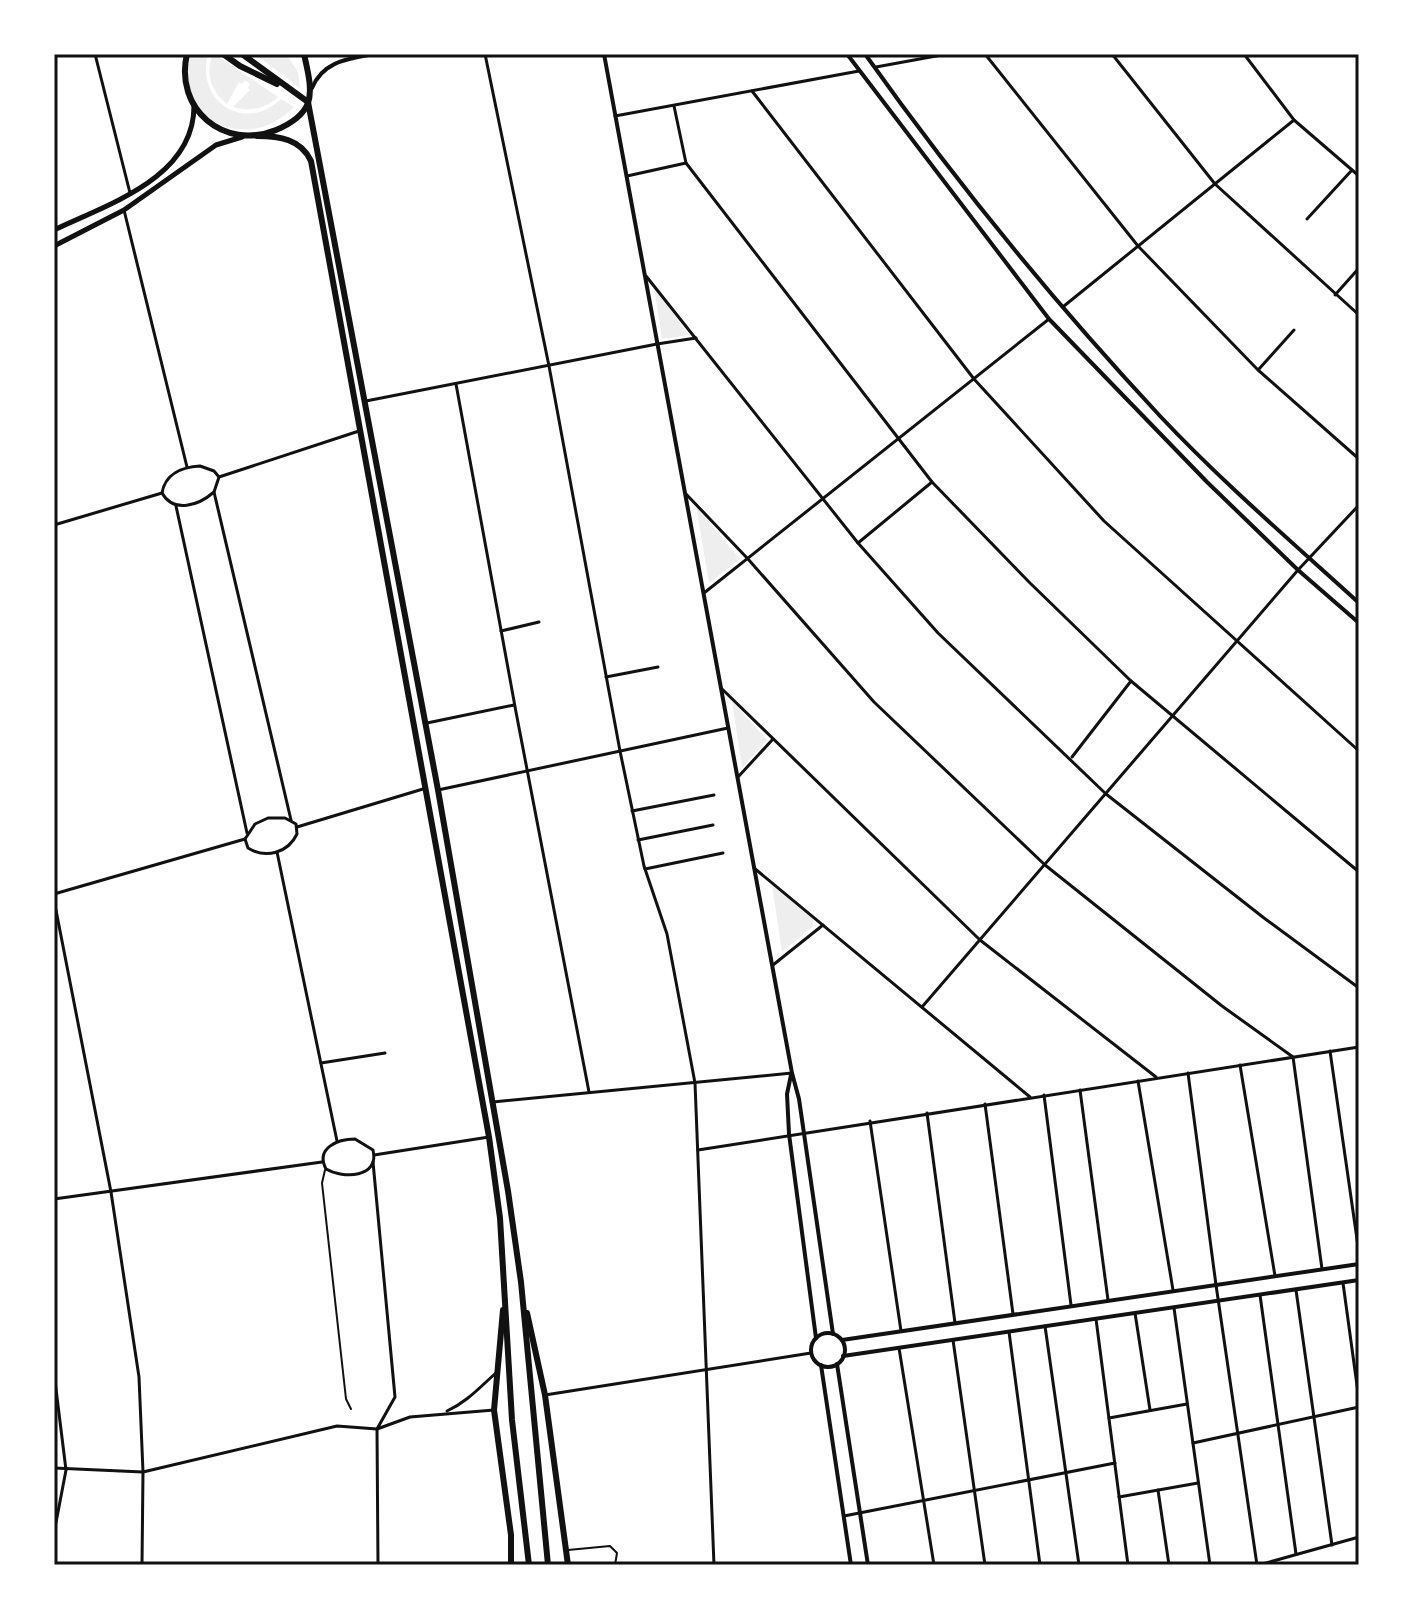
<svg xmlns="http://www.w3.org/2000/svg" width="1413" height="1619" viewBox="0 0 1413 1619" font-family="Signika,sans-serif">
<rect width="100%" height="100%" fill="#fff"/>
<g fill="#eee">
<path d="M 191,54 L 208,54 C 195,101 245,134 281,99 L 294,107 C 245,157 171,117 191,54 Z"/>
<path d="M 213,54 L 222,59 L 278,97 C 264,109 251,112 233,107 L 250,90 L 248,88 L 250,84 L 245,80 L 242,84 L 239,82 L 227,104 C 211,91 205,73 213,54 Z"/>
<polygon points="255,54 286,54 298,72 300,88"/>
<polygon points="654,287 689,335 662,339"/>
<polygon points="696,506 740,559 709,583"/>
<polygon points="732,701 767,740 742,768"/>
<polygon points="772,885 813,919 813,926 782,952"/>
</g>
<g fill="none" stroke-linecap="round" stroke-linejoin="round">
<g stroke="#111" stroke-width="2">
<polyline points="325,1170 322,1183 346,1399 351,1409"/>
<polyline points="568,1550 610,1546 617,1553 615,1565"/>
</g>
<g stroke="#111" stroke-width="3">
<polyline points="95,54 130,193"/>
<polyline points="485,54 549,366 620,751 644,866 667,934 695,1083 714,1565"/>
<polyline points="985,54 1138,246 1258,370 1359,459"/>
<polyline points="1112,54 1215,184 1359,315"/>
<polyline points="1244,54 1294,120 1359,176"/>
<polyline points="876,67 947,54"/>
<polyline points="752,91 974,379 1104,521 1359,751"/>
<polyline points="674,106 686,163 932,482 1030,583 1131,681 1359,872"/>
<polyline points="615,116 859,71"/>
<polyline points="627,176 686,163"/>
<polyline points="124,210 187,467"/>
<polyline points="1307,219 1352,170"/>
<polyline points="646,276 858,543 938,633 1106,794 1264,918 1359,988"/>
<polyline points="1335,295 1359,268"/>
<polyline points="1064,306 1294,120"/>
<polyline points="1259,369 1294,330"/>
<polyline points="456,384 516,712 589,1092"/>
<polyline points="366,401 657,344 696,338"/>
<path d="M 200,466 L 214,471 L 219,477 L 214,492 C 199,505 174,514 162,493 C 165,474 182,467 200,466 Z"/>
<polyline points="219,477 359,431"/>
<polyline points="214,492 291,820"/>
<polyline points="686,494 748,559 874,702 1045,865 1222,1006 1293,1057 1322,1269"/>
<polyline points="176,506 247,833"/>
<polyline points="54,525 162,493"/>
<polyline points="858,543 932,482"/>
<polyline points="704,593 1049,319"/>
<polyline points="501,631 539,622"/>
<polyline points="606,677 658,667"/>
<polyline points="721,688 980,940 1156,1077"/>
<polyline points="427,723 514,705"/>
<polyline points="1072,757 1131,681"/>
<polyline points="738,777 773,739"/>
<polyline points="438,790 728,728"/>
<polyline points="632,811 714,795"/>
<path d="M 268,818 L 285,818 L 296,824 L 297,834 C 288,853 266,859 248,848 L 245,839 L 255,824 Z"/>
<polyline points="297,827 423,789"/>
<polyline points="638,840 713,825"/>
<polyline points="277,852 337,1141"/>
<polyline points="754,868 1030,1097"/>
<polyline points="645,869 723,853"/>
<polyline points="54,894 245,839"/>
<polyline points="54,900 111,1192 139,1377 143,1472 142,1565"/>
<polyline points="773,965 823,925"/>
<polyline points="922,1007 1298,570 1359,505"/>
<polyline points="1330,1051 1359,1253"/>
<polyline points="321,1063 385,1053"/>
<polyline points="1240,1065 1275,1276"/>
<polyline points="1188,1073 1216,1285 1257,1565"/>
<polyline points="1138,1081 1173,1290"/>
<polyline points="1080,1090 1108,1300"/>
<polyline points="1044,1095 1071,1305"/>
<polyline points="493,1102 792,1073"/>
<polyline points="985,1104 1013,1314"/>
<polyline points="927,1113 955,1323"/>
<polyline points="870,1121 901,1331"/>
<path d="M 355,1139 L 373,1150 C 380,1178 343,1179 326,1169 C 315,1148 338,1139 355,1139 Z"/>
<polyline points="698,1150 1359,1047"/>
<polyline points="374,1155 489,1137"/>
<polyline points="373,1162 395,1397 377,1429"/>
<polyline points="54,1199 322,1162"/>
<polyline points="1343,1283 1359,1400"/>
<polyline points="1296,1290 1332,1545"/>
<polyline points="1260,1295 1296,1554"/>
<polyline points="1174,1308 1210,1565"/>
<polyline points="1135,1313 1150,1410"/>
<polyline points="1096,1319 1128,1565"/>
<polyline points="1045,1326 1079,1565"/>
<polyline points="1009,1332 1040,1565"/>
<polyline points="953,1340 985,1565"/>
<polyline points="899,1348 934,1565"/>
<polyline points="54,1373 66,1470 54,1533"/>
<polyline points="545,1395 811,1353"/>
<path d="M 447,1411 C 467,1402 480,1387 497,1372"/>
<polyline points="1109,1418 1187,1404"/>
<polyline points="377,1429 378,1565"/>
<polyline points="1193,1443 1359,1407"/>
<polyline points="54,1468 143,1472 337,1426 377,1429 410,1417 494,1410"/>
<polyline points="1158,1490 1169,1565"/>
<polyline points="1119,1497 1198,1483"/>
<polyline points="844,1516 1115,1463"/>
<polyline points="1259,1565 1359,1537"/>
</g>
<g stroke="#111" stroke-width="4">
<polyline points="604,54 792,1073 799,1099 833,1334"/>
<polyline points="847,54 1049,319 1207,482 1298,570 1359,623"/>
<path d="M 865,54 C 955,181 1054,302 1160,416 C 1222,482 1292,542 1359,603"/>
<path d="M 312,88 C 323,61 348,59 374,54"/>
<polyline points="791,1075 787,1094 789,1134 816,1338"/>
<circle cx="828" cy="1350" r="17"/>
<polyline points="842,1340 1359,1264"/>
<polyline points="843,1356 1359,1280"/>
<polyline points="837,1364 868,1565"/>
<polyline points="821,1365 851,1565"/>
</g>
<g stroke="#111" stroke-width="5">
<path d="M 54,230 C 108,204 194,178 194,106"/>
<polyline points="54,246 124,210 216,145 242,137"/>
</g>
<g stroke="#111" stroke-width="6">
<path d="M 187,54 C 174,109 224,151 276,130 C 288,125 303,116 308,103 C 313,89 307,68 304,54"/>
<polyline points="223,54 240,66 277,84"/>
<polyline points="242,54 308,102 438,790 508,1191 521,1282 548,1565"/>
<path d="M 257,136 C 279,136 301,139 311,161 L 489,1137 L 500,1218 L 512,1420 L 529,1565"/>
<polyline points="503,1310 494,1410 511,1535 511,1565"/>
<polyline points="527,1313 545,1395 568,1565"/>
</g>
</g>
<rect width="1413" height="1619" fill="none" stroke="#ffffff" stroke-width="112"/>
<rect x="56" y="56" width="1301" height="1507" fill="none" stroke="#111" stroke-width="3"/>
</svg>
